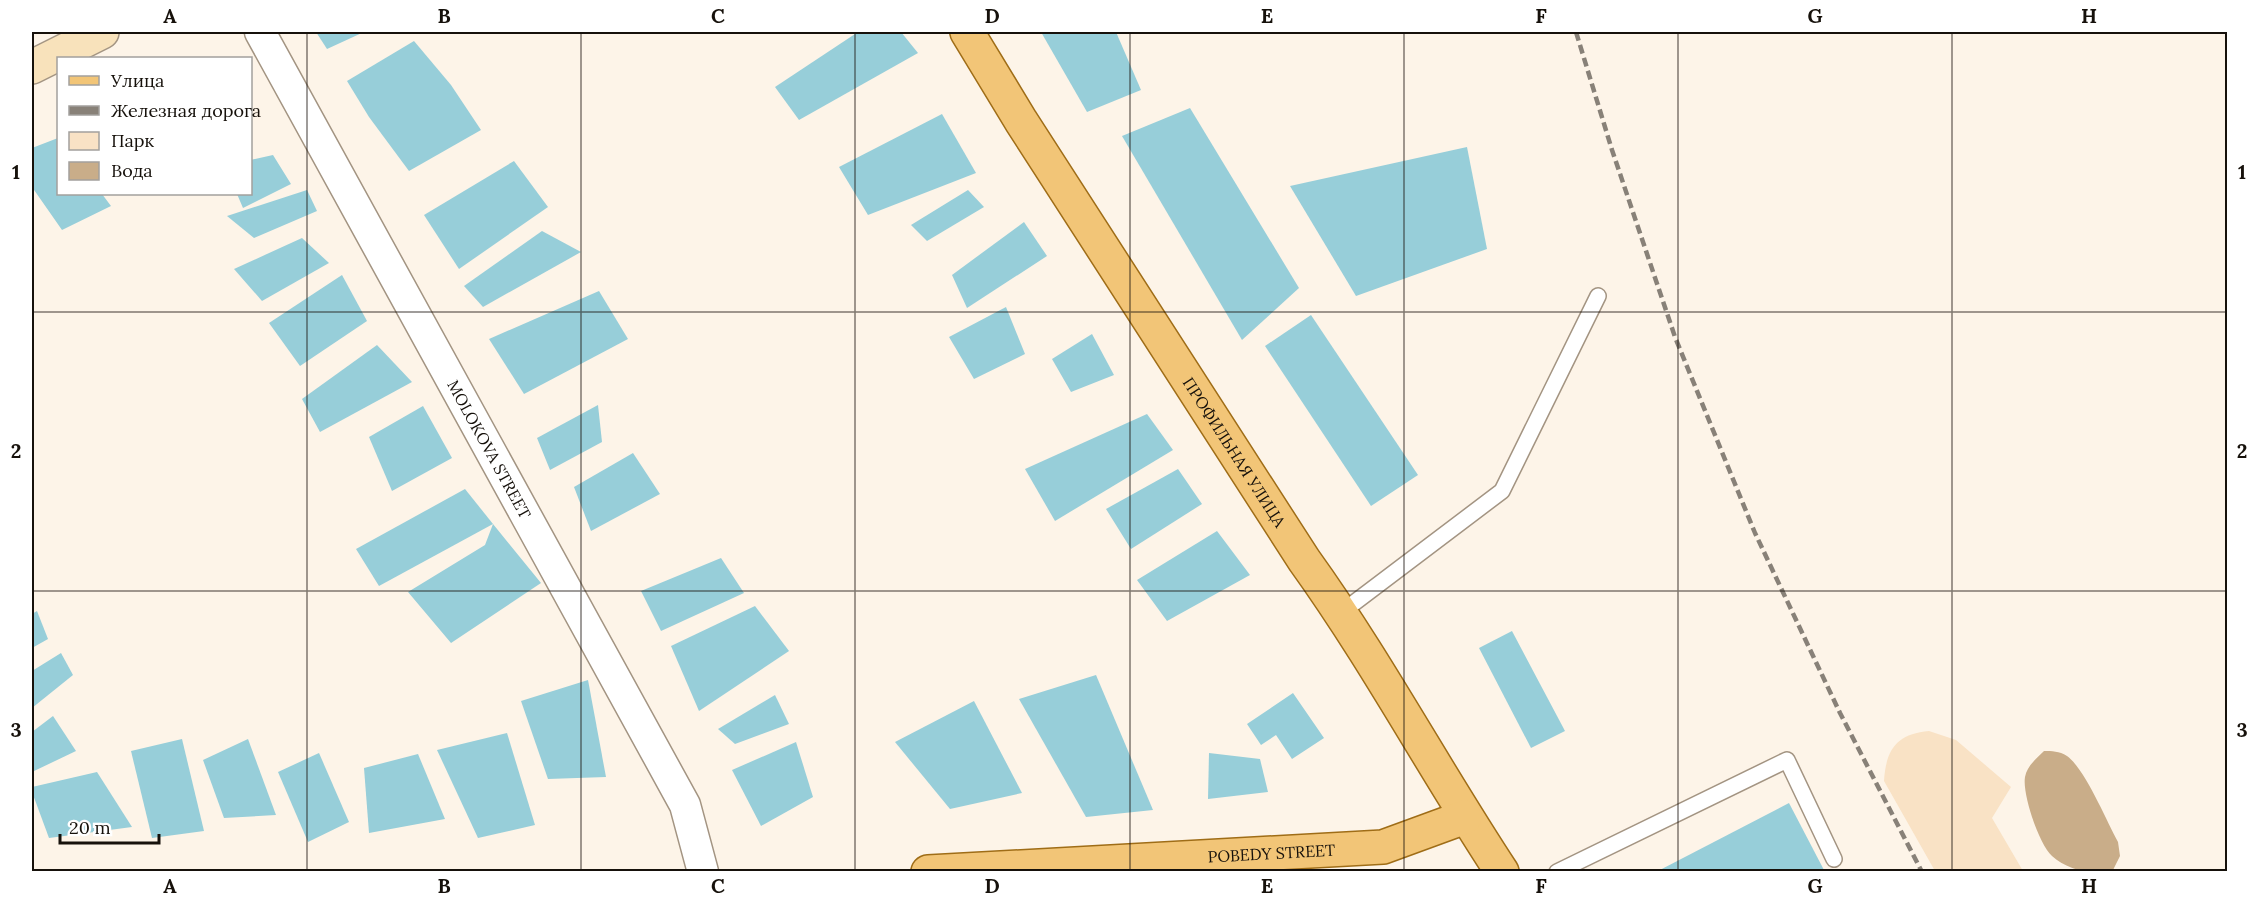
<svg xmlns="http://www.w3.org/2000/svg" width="2259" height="903" viewBox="0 0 2259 903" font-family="Lora,serif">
<rect width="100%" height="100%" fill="#fdf4e8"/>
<path fill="#f9e2c5" d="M 1929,731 L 1956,740 L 2011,787 L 1992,818 L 2023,871 L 1935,871 L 1884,781 C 1886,749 1897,734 1929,731 Z"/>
<path fill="#c9ad89" d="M 2044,751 C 2052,751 2059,751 2067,756 C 2085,769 2106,820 2118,842 L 2120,856 L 2113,870 C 2094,877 2066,869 2052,856 C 2039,844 2022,794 2025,777 C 2027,766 2036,759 2044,751 Z"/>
<g fill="#97ced9">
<polygon points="316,32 364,32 327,49"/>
<polygon points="858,32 901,32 918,53 799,120 775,87"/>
<polygon points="1041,32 1116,32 1141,90 1087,112"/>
<polygon points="414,41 451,85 481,130 409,171 369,117 347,81"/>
<polygon points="1190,108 1299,288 1242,340 1122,136"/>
<polygon points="942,114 976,173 868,215 839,167"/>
<polygon points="58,138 58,194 102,194 111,206 62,230 32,187 32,148"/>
<polygon points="1467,147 1487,249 1356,296 1290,186"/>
<polygon points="273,155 291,184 243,208 237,194 250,194 250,160"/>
<polygon points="514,161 548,207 459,269 424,215"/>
<polygon points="307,190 317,211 254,238 227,216"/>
<polygon points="968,190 984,207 927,241 911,225"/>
<polygon points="1024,222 1047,256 967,308 952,275"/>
<polygon points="542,231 581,252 483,307 464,286"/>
<polygon points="302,238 329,263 262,301 234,269"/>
<polygon points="342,275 367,321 300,366 269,323"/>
<polygon points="599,291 628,339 524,394 489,339"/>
<polygon points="1006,307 1025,354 974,379 949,337"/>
<polygon points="1311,315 1418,475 1371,506 1265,346"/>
<polygon points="1092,334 1114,375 1071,392 1052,359"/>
<polygon points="377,345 412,382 320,432 302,399"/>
<polygon points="598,405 602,442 550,470 537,438"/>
<polygon points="423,406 452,458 392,491 369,437"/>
<polygon points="1147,414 1173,450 1055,521 1025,469"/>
<polygon points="633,453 660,494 591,531 574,487"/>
<polygon points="1178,469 1202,504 1131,549 1106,509"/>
<polygon points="465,489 493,524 379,586 356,549"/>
<polygon points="493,524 541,583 451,643 408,592 485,545"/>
<polygon points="1217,531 1250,575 1167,621 1137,580"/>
<polygon points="721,558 744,593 661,631 641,591"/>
<polygon points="755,606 789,651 699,711 671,646"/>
<polygon points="37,611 48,639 32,648 32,614"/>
<polygon points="1512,631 1565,731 1531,748 1479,648"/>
<polygon points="61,653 73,675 32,708 32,671"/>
<polygon points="1096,675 1153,810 1086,817 1019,699"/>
<polygon points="588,680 606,777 548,779 521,701"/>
<polygon points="1293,693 1324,738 1292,759 1276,735 1261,745 1247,724"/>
<polygon points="775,695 789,724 735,744 718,729"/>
<polygon points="974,701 1022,793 950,809 895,742"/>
<polygon points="53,716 76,751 32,772 32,732"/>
<polygon points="507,733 535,825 478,838 437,750"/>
<polygon points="182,739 204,831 152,838 131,751"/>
<polygon points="248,739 276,815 224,818 203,760"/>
<polygon points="796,742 813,797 761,826 732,770"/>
<polygon points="319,753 349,822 308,842 278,772"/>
<polygon points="1209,753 1260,759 1268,792 1208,799"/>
<polygon points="418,754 445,819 369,833 364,768"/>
<polygon points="97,772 132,827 49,838 32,792 32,787"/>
<polygon points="1789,803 1825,872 1656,872"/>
</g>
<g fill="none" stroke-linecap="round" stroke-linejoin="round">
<defs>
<g id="lane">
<polyline points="1342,612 1502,491 1598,296"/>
<polyline points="1557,872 1787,760 1834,859"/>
</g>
<g id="street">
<path id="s1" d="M 260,32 L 685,805 L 703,872"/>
</g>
<polyline id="secondary" points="32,67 102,32"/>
<g id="primary">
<path id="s2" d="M 967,32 L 1021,121 L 1304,560 C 1376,660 1434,769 1502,872"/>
<path id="s3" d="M 928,872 L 1383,847 L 1465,817"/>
</g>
</defs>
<use href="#lane" stroke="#a39482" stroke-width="18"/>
<use href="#street" stroke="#a39482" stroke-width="33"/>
<use href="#secondary" stroke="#a39482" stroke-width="36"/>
<use href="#primary" stroke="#9f6d17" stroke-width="36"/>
<use href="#lane" stroke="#fff" stroke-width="15"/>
<use href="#street" stroke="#fff" stroke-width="30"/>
<use href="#secondary" stroke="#f8e2bb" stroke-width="33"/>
<use href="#primary" stroke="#f2c577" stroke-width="33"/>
<polyline stroke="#888178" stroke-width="4.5" stroke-dasharray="9 4.5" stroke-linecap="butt" points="1576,32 1612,150 1675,337 1755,533 1840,713 1922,872"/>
</g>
<path fill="none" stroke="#16110b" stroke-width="1.5" stroke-opacity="0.55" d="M 307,32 L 307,872M 581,32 L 581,872M 855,32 L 855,872M 1130,32 L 1130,872M 1404,32 L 1404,872M 1678,32 L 1678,872M 1952,32 L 1952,872M 32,312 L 2228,312M 32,591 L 2228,591"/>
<g text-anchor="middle" stroke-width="6" stroke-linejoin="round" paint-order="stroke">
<g font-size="16" fill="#16110b" stroke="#fff">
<text dy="6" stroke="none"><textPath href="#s1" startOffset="476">MOLOKOVA STREET</textPath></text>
<text dy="6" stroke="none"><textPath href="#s2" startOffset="498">ПРОФИЛЬНАЯ УЛИЦА</textPath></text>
<text dy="6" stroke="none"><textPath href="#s3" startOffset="344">POBEDY STREET</textPath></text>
</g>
</g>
<rect width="2259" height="903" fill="none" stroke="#ffffff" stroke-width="66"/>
<rect x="57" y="57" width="195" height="138" fill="#ffffff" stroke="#a2a09d" stroke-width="1.5"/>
<rect x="69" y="76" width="30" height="9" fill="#f2c577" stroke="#a2a09d" stroke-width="1.5"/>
<text x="111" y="87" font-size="18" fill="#16110b">Улица</text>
<rect x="69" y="106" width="30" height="9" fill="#888178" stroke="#a2a09d" stroke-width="1.5"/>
<text x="111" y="117" font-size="18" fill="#16110b">Железная дорога</text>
<rect x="69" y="132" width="30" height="18" fill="#f9e2c5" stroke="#a2a09d" stroke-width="1.5"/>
<text x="111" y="147" font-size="18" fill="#16110b">Парк</text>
<rect x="69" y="162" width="30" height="18" fill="#c9ad89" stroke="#a2a09d" stroke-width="1.5"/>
<text x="111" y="177" font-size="18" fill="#16110b">Вода</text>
<path d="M60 834v9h99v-9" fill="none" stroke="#16110b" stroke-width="3"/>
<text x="69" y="834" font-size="18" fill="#16110b" stroke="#ffffff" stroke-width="4.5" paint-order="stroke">20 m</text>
<rect x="33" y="33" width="2193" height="837" fill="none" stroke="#16110b" stroke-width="2"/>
<g font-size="20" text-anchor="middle" font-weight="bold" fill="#16110b">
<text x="170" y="23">A</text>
<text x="444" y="23">B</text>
<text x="718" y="23">C</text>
<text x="992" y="23">D</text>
<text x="1267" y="23">E</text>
<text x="1541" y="23">F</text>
<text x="1815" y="23">G</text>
<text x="2089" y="23">H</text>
<text x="16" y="179">1</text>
<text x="2242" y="179">1</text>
<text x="16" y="458">2</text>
<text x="2242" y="458">2</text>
<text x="16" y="737">3</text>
<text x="2242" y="737">3</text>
<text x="170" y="893">A</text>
<text x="444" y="893">B</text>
<text x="718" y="893">C</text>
<text x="992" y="893">D</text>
<text x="1267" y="893">E</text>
<text x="1541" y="893">F</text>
<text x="1815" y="893">G</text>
<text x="2089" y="893">H</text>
</g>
</svg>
